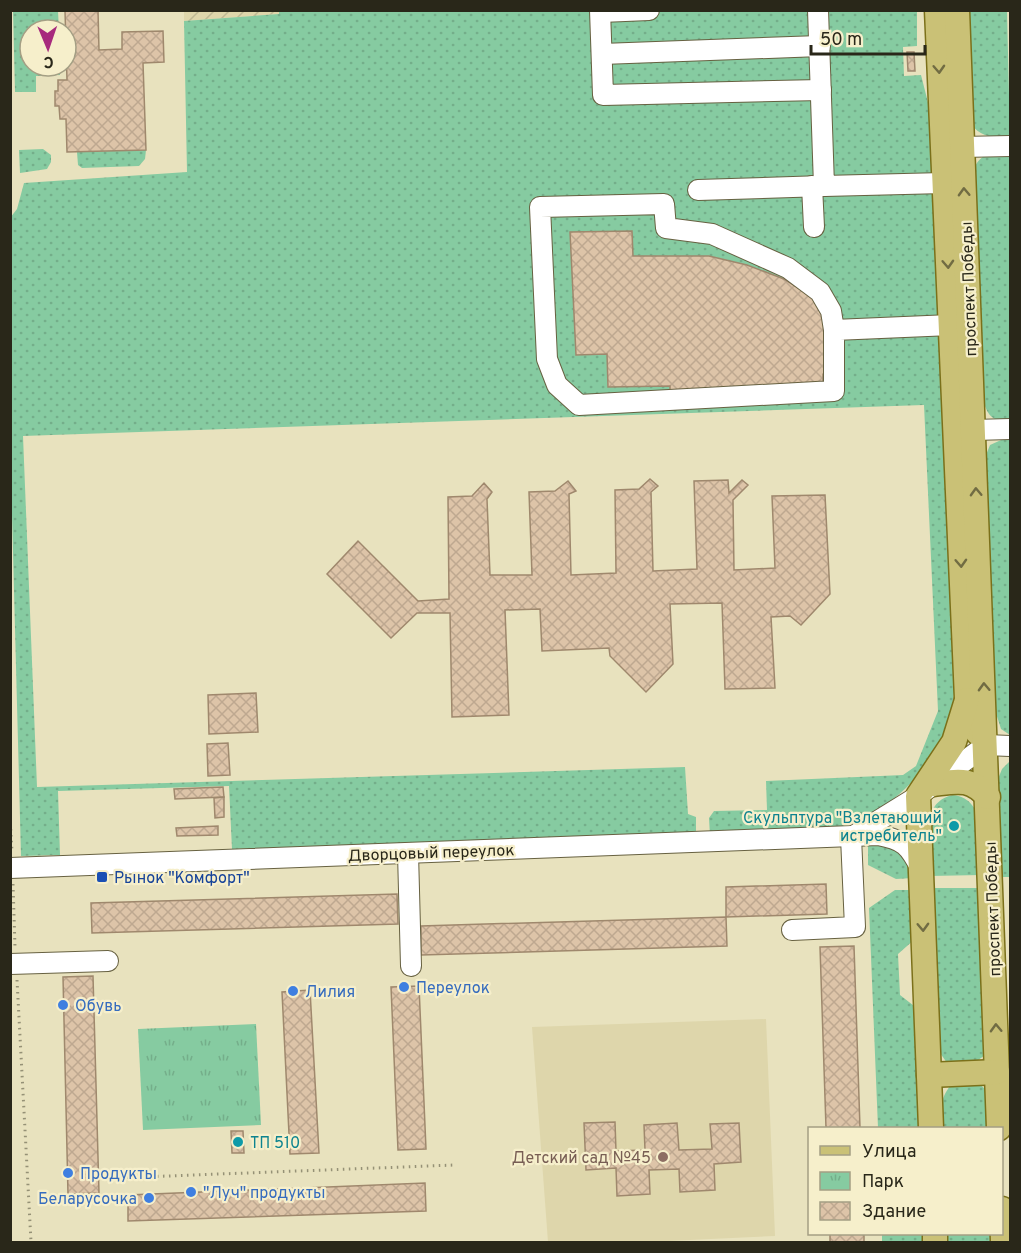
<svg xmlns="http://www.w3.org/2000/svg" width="1021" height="1253" viewBox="0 0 1021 1253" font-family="Overpass,sans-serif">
<defs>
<pattern id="industrial-furrows" width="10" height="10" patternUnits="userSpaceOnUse" patternTransform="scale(1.5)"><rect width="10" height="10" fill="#ded6ab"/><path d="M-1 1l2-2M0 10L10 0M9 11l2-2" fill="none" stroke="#beb893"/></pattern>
<pattern id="grass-dots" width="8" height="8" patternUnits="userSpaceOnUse" patternTransform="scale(1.5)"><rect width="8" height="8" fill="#86cba1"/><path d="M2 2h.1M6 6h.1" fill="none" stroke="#74ae8a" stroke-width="1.8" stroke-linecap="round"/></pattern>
<pattern id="park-tufts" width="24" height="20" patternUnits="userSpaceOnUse" patternTransform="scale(1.5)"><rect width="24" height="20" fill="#86cba1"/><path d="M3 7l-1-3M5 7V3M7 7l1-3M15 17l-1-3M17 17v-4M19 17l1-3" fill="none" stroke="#74ae8a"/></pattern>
<pattern id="building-cross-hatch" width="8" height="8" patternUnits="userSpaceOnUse" patternTransform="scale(1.5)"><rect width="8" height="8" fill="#ddc4a8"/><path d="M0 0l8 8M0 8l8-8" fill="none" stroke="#bea890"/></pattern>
</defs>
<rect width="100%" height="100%" fill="#e8e2be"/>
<polygon fill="#ded6ab" points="766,1019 775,1236 647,1242 548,1242 532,1027"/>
<polygon fill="url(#industrial-furrows)" points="279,10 280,14 184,21 184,11"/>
<g fill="url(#grass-dots)">
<path d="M 279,10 L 917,11 L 917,46 L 903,47 L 904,76 L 921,75 L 934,126 L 956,673 C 954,688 954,704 949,719 C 930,779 878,823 816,833 C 782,838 745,835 710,836 L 709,818 L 714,811 L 767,810 L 766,781 L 903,775 L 916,766 L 938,711 L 924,405 L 23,436 L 37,787 L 685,767 L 688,814 L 696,817 L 696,836 L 232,849 L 229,786 L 58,791 L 60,855 L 21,856 L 11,477 L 10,218 L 17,209 L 24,183 L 187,172 L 184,21 L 279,14 Z"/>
<polygon points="13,11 58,11 59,30 30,30 30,66 60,66 60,75 36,76 36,92 15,92"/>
<path d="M 968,11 L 1007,11 L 1010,137 C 995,138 981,138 971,124 Z"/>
<polygon points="43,149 51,155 51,162 47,169 20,173 19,150"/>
<polygon points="146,150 145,159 139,166 82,168 78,165 77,152"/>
<path d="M 1010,151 L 1010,422 C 993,421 988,417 983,400 L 974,170 C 979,152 995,153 1010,151 Z"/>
<polygon points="1010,436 1010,735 1001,729 995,710 984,460 990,445"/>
<polygon points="1010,761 1010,877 1002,877 998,779 1002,769"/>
<path d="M 953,795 C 989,799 980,848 982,875 L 929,876 C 929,848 918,802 953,795 Z"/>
<path d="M 868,843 C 892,843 908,853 913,878 L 896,879 L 868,865 Z"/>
<polygon points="930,888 983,888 985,1055 973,1064 947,1063 938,1050"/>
<polygon points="895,890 914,890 915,939 898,954 900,995 918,1009 924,1128 878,1128 869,908"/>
<path d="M 975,1082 C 994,1090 992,1110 994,1128 L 942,1128 C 941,1111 939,1099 951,1085 Z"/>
<polygon points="882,1234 928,1234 929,1242 882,1242"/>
<rect x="946" y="1234" width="51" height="8"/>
</g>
<polygon fill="url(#park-tufts)" points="256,1024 261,1125 143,1130 138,1029"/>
<g fill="url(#building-cross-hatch)" stroke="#9f886d" stroke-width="1.5">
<polygon points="98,10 99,50 122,49 122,32 163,31 164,62 143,63 146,150 67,152 66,119 60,119 59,106 55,106 55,91 58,91 58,80 67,80 65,11"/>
<polygon points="907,52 914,52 915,71 908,71"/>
<polygon points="632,231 633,256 709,256 747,265 784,279 808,294 824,309 827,371 823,374 823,390 670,395 670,386 608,387 607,354 576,355 570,232"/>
<polygon points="650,479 658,486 651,492 653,571 697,569 694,481 728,480 729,493 742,480 748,485 733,500 734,570 775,568 772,496 825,495 830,594 801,625 790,616 771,617 775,688 725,689 722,603 670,604 673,664 646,692 610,656 609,648 542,651 540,609 505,610 509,715 452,717 450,613 417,613 391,638 327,574 358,541 418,601 449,599 448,497 472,496 484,483 492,492 487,499 490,575 532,575 529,492 555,491 568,481 576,491 569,494 571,575 616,573 615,490 639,489"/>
<polygon points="256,693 258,732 209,734 208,695"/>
<polygon points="228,743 230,775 208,776 207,744"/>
<polygon points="223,787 224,797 175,799 174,789"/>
<polygon points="224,797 224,817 215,818 214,798"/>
<polygon points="218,826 218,835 177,836 176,828"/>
<polygon points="826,884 827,914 726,917 726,887"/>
<polygon points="397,894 398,924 92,933 91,903"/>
<polygon points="726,917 727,946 421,955 421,926"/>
<polygon points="854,946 860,1128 826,1128 820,947"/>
<polygon points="93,976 99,1193 68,1194 63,977"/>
<polygon points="419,986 426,1149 398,1150 391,987"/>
<polygon points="310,990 319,1153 290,1154 282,992"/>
<polygon points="615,1122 616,1151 645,1150 644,1125 677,1123 679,1150 712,1149 710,1124 739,1123 741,1162 714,1164 715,1190 680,1192 679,1169 649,1170 650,1194 617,1196 616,1168 586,1170 584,1123"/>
<polygon points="231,1131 243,1131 244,1153 232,1153"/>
<polygon points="425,1183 426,1211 128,1221 128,1195"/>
<rect x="830" y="1234" width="34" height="8"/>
</g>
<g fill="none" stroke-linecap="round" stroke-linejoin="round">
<defs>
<g id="minor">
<polyline points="600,10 603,95 821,90"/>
<polyline points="818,10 824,186 944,183"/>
<polyline points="601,12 649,10"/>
<polyline points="602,54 820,46"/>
<polyline points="962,147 1010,146"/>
<polyline points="812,186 814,227"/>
<polyline points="698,190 824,186"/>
<polyline points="834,330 831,311 820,292 788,268 712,234 666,228 664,204 540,207 547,359 557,385 579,405 834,391 834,330 951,325"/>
<polyline points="974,430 1010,429"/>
<polyline points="855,835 918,796 986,745 1010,746"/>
<polyline points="408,853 411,966"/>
<path d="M 10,868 L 878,835 C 904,840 909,845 921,869"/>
<polyline points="792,930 855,927 851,837"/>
<polyline points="10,964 108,961"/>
</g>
<g id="major">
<polyline points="937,10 967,699 973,726 978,733"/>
<polyline points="957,10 999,1128"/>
<path d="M 933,784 C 958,781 970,777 988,797"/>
<polyline points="929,1075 997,1072"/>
<polyline points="931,1128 918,796 954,742 967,700"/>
<polyline points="1002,1209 1003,1242"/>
<polyline points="935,1234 935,1242"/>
</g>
</defs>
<use href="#minor" stroke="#676141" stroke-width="22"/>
<use href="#major" stroke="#7b701a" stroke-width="27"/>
<g stroke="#959176" stroke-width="3" stroke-dasharray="1.5 4.5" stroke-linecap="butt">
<polyline points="10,817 12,851"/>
<polyline points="13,884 15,947"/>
<polyline points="17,980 31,1242"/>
<polyline points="115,1178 455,1165"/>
</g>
<use href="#minor" stroke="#fff" stroke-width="20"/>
<use href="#major" stroke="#cac176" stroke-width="24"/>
</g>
<defs><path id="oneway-chevron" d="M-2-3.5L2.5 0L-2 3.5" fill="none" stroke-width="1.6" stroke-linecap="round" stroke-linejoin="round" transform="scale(1.5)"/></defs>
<g stroke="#716c43">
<use href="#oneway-chevron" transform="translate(939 69) rotate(87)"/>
<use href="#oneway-chevron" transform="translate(964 192) rotate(-92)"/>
<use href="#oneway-chevron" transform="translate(948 264) rotate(87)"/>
<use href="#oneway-chevron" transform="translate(976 492) rotate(-92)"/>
<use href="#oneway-chevron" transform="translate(961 563) rotate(87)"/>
<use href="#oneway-chevron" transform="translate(984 687) rotate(-92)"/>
<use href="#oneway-chevron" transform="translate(923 927) rotate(88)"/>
<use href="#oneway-chevron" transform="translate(996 1028) rotate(-92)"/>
</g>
<g fill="#0f9aa8" stroke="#f6efcb" stroke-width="2">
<circle cx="954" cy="826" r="6"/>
<circle cx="238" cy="1142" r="6"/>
</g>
<rect fill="#1a4fb4" stroke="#f6efcb" stroke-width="2" x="96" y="871" width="12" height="12" rx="3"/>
<g fill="#3f7fe0" stroke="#f6efcb" stroke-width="2">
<circle cx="404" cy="987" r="6"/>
<circle cx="293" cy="991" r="6"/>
<circle cx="63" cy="1005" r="6"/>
<circle cx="68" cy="1173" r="6"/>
<circle cx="191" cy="1192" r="6"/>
<circle cx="149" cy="1198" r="6"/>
</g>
<circle fill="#8d6e63" stroke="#f6efcb" stroke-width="2" cx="663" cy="1157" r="6"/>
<g text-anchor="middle" stroke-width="4.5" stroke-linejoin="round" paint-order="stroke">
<g font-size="16" fill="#292719" stroke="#f6efcb">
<text transform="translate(968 289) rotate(-92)" y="6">проспект Победы</text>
<text transform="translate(431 852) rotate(-2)" y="6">Дворцовый переулок</text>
<text transform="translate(992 909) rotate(-92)" y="6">проспект Победы</text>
</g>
<g font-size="16" fill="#0d838f" stroke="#f6efcb" text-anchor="end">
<text x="942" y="823">Скульптура "Взлетающий<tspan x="942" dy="18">истребитель"</tspan></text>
<text x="250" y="1148" text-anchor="start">ТП 510</text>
</g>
<g font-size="16" fill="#164399" stroke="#f6efcb" text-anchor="start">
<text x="114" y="883">Рынок "Комфорт"</text>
</g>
<g font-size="16" fill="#366cbe" stroke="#f6efcb" text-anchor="start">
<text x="416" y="993">Переулок</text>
<text x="305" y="997">Лилия</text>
<text x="75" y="1011">Обувь</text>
<text x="80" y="1179">Продукты</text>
<text x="203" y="1198">"Луч" продукты</text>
<text x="137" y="1204" text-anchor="end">Беларусочка</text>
</g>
<g font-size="16" fill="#785e54" stroke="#f6efcb" text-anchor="end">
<text x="651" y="1163">Детский сад №45</text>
</g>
</g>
<rect width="1021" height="1253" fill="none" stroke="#292719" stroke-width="24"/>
<rect x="808" y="1127" width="195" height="108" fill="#f6efcb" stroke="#a49f84" stroke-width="1.5"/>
<rect x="820" y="1146" width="30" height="9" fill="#cac176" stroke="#a49f84" stroke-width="1.5"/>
<text x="862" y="1157" font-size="18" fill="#292719">Улица</text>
<rect x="820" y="1172" width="30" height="18" fill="url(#park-tufts)" stroke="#a49f84" stroke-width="1.5"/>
<text x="862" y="1187" font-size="18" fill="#292719">Парк</text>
<rect x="820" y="1202" width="30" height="18" fill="url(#building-cross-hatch)" stroke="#a49f84" stroke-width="1.5"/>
<text x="862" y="1217" font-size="18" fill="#292719">Здание</text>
<g transform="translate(48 48) rotate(178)"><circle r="28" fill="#f6efcb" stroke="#a49f84" stroke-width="1.5"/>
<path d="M0-4.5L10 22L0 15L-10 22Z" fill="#a72a7d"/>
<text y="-9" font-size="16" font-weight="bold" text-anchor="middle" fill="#292719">С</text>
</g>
<path d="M811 45v9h114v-9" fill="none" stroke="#292719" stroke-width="3"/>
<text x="820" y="45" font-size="18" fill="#292719" stroke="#f6efcb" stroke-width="4.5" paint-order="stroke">50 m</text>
</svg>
